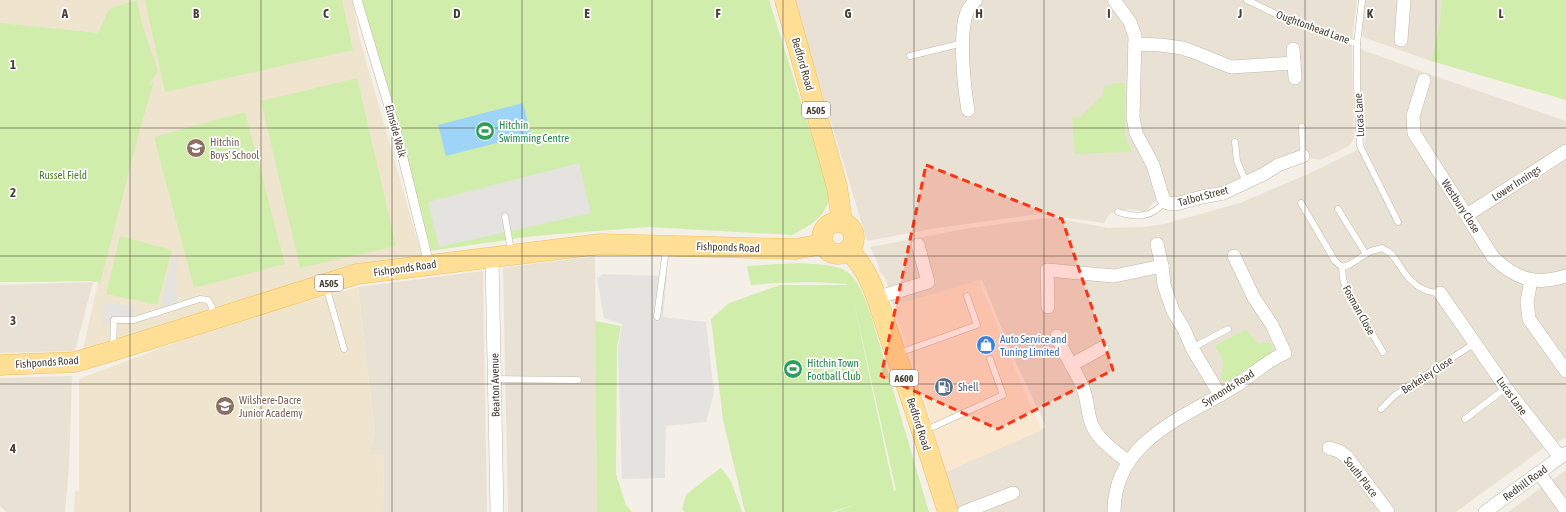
<svg xmlns="http://www.w3.org/2000/svg" width="1566" height="512" viewBox="0 0 1566 512" font-family="'Asap Condensed',sans-serif">
<rect width="100%" height="100%" fill="#f5f0e7"/>
<g fill="#e9e2d4">
<polygon points="794,0 1357,0 1353,31 1352,51 1354,139 1349,146 1320,160 1294,155 1231,186 1178,199 1154,202 1147,210 1143,212 1130,209 1111,213 1108,216 1104,223 1040,214 937,228 867,241"/>
<polygon points="1365,0 1442,0 1439,26 1431,61 1365,38 1362,34"/>
<polygon points="1360,49 1426,73 1566,121 1566,438 1545,447 1456,512 957,512 944,473 1046,427 1012,354 982,280 893,306 886,280 880,272 876,259 870,247 970,228 1044,218 1066,220 1108,228 1144,227 1164,224 1240,203 1308,174 1365,146 1360,92"/>
<polygon points="595,256 597,512 508,512 503,268"/>
<polygon points="483,271 487,512 383,512 384,455 369,455 375,433 358,287"/>
<polygon points="93,282 75,351 0,353 0,285"/>
<polygon points="72,376 69,468 65,512 6,512 0,506 0,378"/>
<polygon points="1566,470 1566,512 1508,512 1538,490"/>
</g>
<polygon fill="#f9e7d0" points="979,280 1024,391 1042,430 944,473 933,426 893,306"/>
<g fill="#efe5cf">
<polygon points="0,0 352,0 359,36 423,260 82,353 98,282 90,281 0,282"/>
<polygon points="358,287 375,433 370,454 384,455 383,512 74,512 75,491 79,491 79,379 220,326"/>
</g>
<g fill="#d1edac" fill-rule="evenodd">
<polygon points="137,0 142,24 158,71 149,85 154,82 140,129 100,284 98,282 90,281 0,282 0,23 98,33 109,9"/>
<polygon points="145,0 342,0 353,50 165,92"/>
<path d="M 360,0 L 769,0 L 825,177 C 826,182 830,194 829,199 C 825,218 809,226 792,235 L 648,227 L 534,236 L 430,251 L 398,124 Z"/>
<polygon points="1442,0 1566,0 1566,100 1431,61 1439,26"/>
<polygon points="357,78 396,246 300,268 261,101"/>
<polygon points="1114,83 1125,83 1125,135 1132,152 1075,154 1072,118 1079,118 1103,95 1104,86 1110,86"/>
<polygon points="245,112 285,264 194,288 154,137"/>
<polygon points="120,236 172,250 157,305 106,294"/>
<path d="M 798,263 C 810,264 824,264 836,267 C 857,271 865,298 871,315 L 929,512 L 834,512 L 857,504 L 831,512 L 745,512 L 723,420 L 711,319 L 729,303 L 780,285 L 847,285 L 846,284 C 814,281 783,282 751,285 L 747,266 ZM 852,294 L 896,490 L 894,491 Z"/>
<polygon points="595,321 621,326 617,347 616,474 626,505 632,512 597,512"/>
<path d="M 1246,329 L 1258,344 L 1271,342 L 1273,351 L 1231,380 L 1227,381 L 1220,380 C 1225,362 1224,362 1215,346 Z"/>
<polygon points="721,468 731,481 742,512 685,512 682,509 686,495 711,475"/>
</g>
<g fill="#e5e3df">
<polygon points="579,163 591,213 439,247 428,202"/>
<polygon points="172,257 179,259 176,270 176,291 179,305 160,311"/>
<polygon points="603,274 667,276 663,317 706,322 714,393 706,422 666,426 665,478 622,479 618,348 622,324 604,318 597,278"/>
<polygon points="104,303 135,306 134,320 114,320 114,324 102,324"/>
</g>
<polygon fill="#9ed4f7" points="523,103 531,134 446,156 438,125"/>
<g fill="none" stroke-linecap="round" stroke-linejoin="round">
<defs>
<g id="service">
<polyline points="1247,0 1284,18 1357,44"/>
<polyline points="1362,0 1357,44 1357,86 1360,146 1398,222"/>
<polyline points="910,56 963,43"/>
<polyline points="1302,127 1303,156"/>
<polyline points="1235,142 1237,161 1246,182"/>
<polyline points="1301,203 1335,261 1342,267 1349,265 1366,254"/>
<path d="M 1338,209 L 1366,254 L 1371,251 L 1382,248 C 1385,250 1388,251 1390,253 C 1394,256 1397,262 1400,266 C 1409,281 1422,293 1440,293"/>
<path d="M 1118,212 C 1137,218 1152,218 1165,201"/>
<polyline points="505,216 511,251"/>
<polyline points="1342,267 1343,279 1347,291 1383,352"/>
<polyline points="326,286 344,349"/>
<polyline points="657,317 666,249"/>
<polyline points="113,348 114,320 134,320 200,299 208,300 212,307 210,317"/>
<polyline points="1192,348 1228,329"/>
<polyline points="899,353 977,325 967,296"/>
<polyline points="495,379 578,380"/>
<polyline points="1381,409 1395,395 1475,343"/>
<polyline points="1465,419 1506,388"/>
<polyline points="924,431 1003,395 990,359"/>
</g>
<polyline id="pedestrian" points="357,0 396,130 429,264"/>
<g id="minor">
<polyline points="1114,0 1130,22 1135,36 1133,117 1136,133 1153,165 1163,198 1167,203 1176,204 1202,197 1224,193 1264,174 1278,165 1303,156"/>
<polyline points="1401,40 1404,0"/>
<polyline points="1135,44 1161,45 1182,48 1194,52 1231,67 1294,63"/>
<polyline points="1293,49 1295,78"/>
<path d="M 1424,80 L 1413,116 L 1414,133 L 1493,257 C 1515,279 1536,286 1566,276"/>
<path d="M 968,110 C 964,87 958,30 968,10 C 970,6 973,3 976,0"/>
<polyline points="1467,215 1566,151"/>
<polyline points="1157,244 1162,266"/>
<polyline points="492,258 497,512"/>
<polyline points="1531,280 1527,302 1529,319 1566,371"/>
<polyline points="1440,293 1506,388 1560,457"/>
<polyline points="876,298 928,282 918,245"/>
<polyline points="1048,307 1047,270 1114,276 1162,266 1164,285 1173,311 1184,329 1192,348 1220,395"/>
<path d="M 1057,336 C 1063,354 1075,368 1082,386 C 1087,396 1087,408 1090,419 C 1095,439 1113,449 1128,462"/>
<polyline points="1071,365 1102,348"/>
<polyline points="1329,448 1339,451 1347,457 1388,512"/>
<polyline points="1539,473 1566,510"/>
<polyline points="964,512 1013,493"/>
<path d="M 1114,512 C 1114,441 1183,418 1234,387 C 1251,376 1266,361 1285,353 L 1272,325 L 1254,298 L 1234,256"/>
<polyline points="1485,512 1566,453"/>
</g>
<g id="primary">
<polyline points="785,0 837,187 842,222"/>
<circle cx="838" cy="238" r="16"/>
<path d="M 848,250 C 872,272 879,306 889,335 C 910,393 929,453 948,512"/>
<polyline points="0,365 75,362 112,351 357,274 600,244 796,249 822,244"/>
</g>
</defs>
<use href="#service" stroke="#c1b8a8" stroke-width="7"/>
<use href="#pedestrian" stroke="#c1b8a8" stroke-width="10"/>
<use href="#minor" stroke="#c1b8a8" stroke-width="14"/>
<use href="#primary" stroke="#efbf5b" stroke-width="21"/>
<use href="#service" stroke="#fff" stroke-width="6"/>
<use href="#pedestrian" stroke="#fff" stroke-width="9"/>
<use href="#minor" stroke="#fff" stroke-width="13"/>
<use href="#primary" stroke="#ffdf95" stroke-width="20"/>
</g>
<path fill="#ff3213" fill-opacity="0.2" stroke="#ff3213" stroke-width="3" stroke-dasharray="8 5" stroke-linejoin="round" d="M 926,165 L 1062,219 L 1113,370 L 998,429 L 881,376 Z"/>
<path fill="none" stroke="#494035" stroke-width="1" stroke-opacity="0.55" d="M 130,0 L 130,512M 261,0 L 261,512M 392,0 L 392,512M 522,0 L 522,512M 652,0 L 652,512M 783,0 L 783,512M 914,0 L 914,512M 1044,0 L 1044,512M 1174,0 L 1174,512M 1305,0 L 1305,512M 1436,0 L 1436,512M 0,128 L 1566,128M 0,256 L 1566,256M 0,384 L 1566,384"/>
<defs>
<symbol id="stadium-disc" viewBox="-11 -11 22 22"><circle r="9.5" fill="#2e9e5b" stroke="#fff"/><path d="M0-5a6.5 5 0 1 0 0 10a6.5 5 0 1 0 0-10ZM-3.5-1.8h7v3.6h-7Z" fill="#fff"/></symbol>
<symbol id="school-disc" viewBox="-11 -11 22 22"><circle r="9.5" fill="#8d6e63" stroke="#fff"/><path d="M0-5L7-2L0 1L-7-2ZM-4 1L0 2.5L4 1V4Q0 6-4 4Z" fill="#fff"/></symbol>
<symbol id="shop-disc" viewBox="-11 -11 22 22"><circle r="9.5" fill="#3f7fe0" stroke="#fff"/><path d="M-5-2.5h2.3a2.7 3.5 0 0 1 5.4 0H5L5.5 6h-11ZM-1.5-2.5h3a1.5 2.3 0 0 0-3 0Z" fill="#fff"/></symbol>
<symbol id="fuel-disc" viewBox="-11 -11 22 22"><circle r="9.5" fill="#5c6f8a" stroke="#fff"/><path d="M-5.5-6h7V0h2V4h1.3V-2.5L3-4.5l.8-.8L6-3V5H2.5V1h-1V6h-7ZM-4.2-4.7v3.2H.2V-4.7Z" fill="#fff"/></symbol>
</defs>
<g fill-rule="evenodd">
<use href="#stadium-disc" x="474" y="120" width="22" height="22"/>
<use href="#school-disc" x="185" y="137" width="22" height="22"/>
<use href="#shop-disc" x="975" y="334" width="22" height="22"/>
<use href="#stadium-disc" x="782" y="358" width="22" height="22"/>
<use href="#fuel-disc" x="933" y="376" width="22" height="22"/>
<use href="#school-disc" x="214" y="395" width="22" height="22"/>
</g>
<g text-anchor="middle" stroke-width="3.5" stroke-linejoin="round" paint-order="stroke">
<g fill="#fff" stroke="#807972" stroke-width="1">
<rect x="802" y="102" width="28" height="16" rx="3"/>
<rect x="315" y="275" width="28" height="16" rx="3"/>
<rect x="890" y="370" width="28" height="16" rx="3"/>
</g>
<g font-size="10" font-weight="bold" fill="#494035">
<text x="816" y="114">A505</text>
<text x="329" y="287">A505</text>
<text x="904" y="382">A600</text>
</g>
<g font-size="11" fill="#494035" stroke="#fff">
<text transform="translate(1313 27) rotate(20)" y="4">Oughtonhead Lane</text>
<text transform="translate(803 64) rotate(74)" y="4">Bedford Road</text>
<text transform="translate(1359 115) rotate(-93)" y="4">Lucas Lane</text>
<text transform="translate(396 131) rotate(75)" y="4">Elmside Walk</text>
<text transform="translate(1516 183) rotate(-33)" y="4">Lower Innings</text>
<text transform="translate(1203 196) rotate(-15)" y="4">Talbot Street</text>
<text transform="translate(1461 206) rotate(57)" y="4">Westbury Close</text>
<text transform="translate(728 247) rotate(2)" y="4">Fishponds Road</text>
<text transform="translate(405 268) rotate(-8)" y="4">Fishponds Road</text>
<text transform="translate(1359 310) rotate(61)" y="4">Fosman Close</text>
<text transform="translate(47 362) rotate(-4)" y="4">Fishponds Road</text>
<text transform="translate(1427 375) rotate(-33)" y="4">Berkeley Close</text>
<text transform="translate(495 385) rotate(-91)" y="4">Bearton Avenue</text>
<text transform="translate(1228 388) rotate(-32)" y="4">Symonds Road</text>
<text transform="translate(1512 396) rotate(54)" y="4">Lucas Lane</text>
<text transform="translate(919 424) rotate(72)" y="4">Bedford Road</text>
<text transform="translate(1361 477) rotate(52)" y="4">South Place</text>
<text transform="translate(1525 483) rotate(-36)" y="4">Redhill Road</text>
</g>
<g font-size="11" fill="#27864d" stroke="#fff" text-anchor="start">
<text x="499" y="129">Hitchin<tspan x="499" dy="13">Swimming Centre</tspan></text>
<text x="807" y="367">Hitchin Town<tspan x="807" dy="13">Football Club</tspan></text>
</g>
<g font-size="11" fill="#785e54" stroke="#fff" text-anchor="start">
<text x="210" y="146">Hitchin<tspan x="210" dy="13">Boys' School</tspan></text>
<text x="239" y="404">Wilshere-Dacre<tspan x="239" dy="13">Junior Academy</tspan></text>
</g>
<g font-size="11" fill="#488022" stroke="#fff">
<text x="63" y="179">Russel Field</text>
</g>
<g font-size="11" fill="#366cbe" stroke="#fff" text-anchor="start">
<text x="1000" y="343">Auto Service and<tspan x="1000" dy="13">Tuning Limited</tspan></text>
</g>
<g font-size="11" fill="#4e5e75" stroke="#fff" text-anchor="start">
<text x="958" y="391">Shell</text>
</g>
</g>
<g font-size="13" text-anchor="middle" font-weight="bold" fill="#494035" stroke="#fff" stroke-width="3.5" stroke-linejoin="round" paint-order="stroke">
<text x="65" y="18">A</text>
<text x="196" y="18">B</text>
<text x="326" y="18">C</text>
<text x="457" y="18">D</text>
<text x="587" y="18">E</text>
<text x="718" y="18">F</text>
<text x="848" y="18">G</text>
<text x="979" y="18">H</text>
<text x="1109" y="18">I</text>
<text x="1240" y="18">J</text>
<text x="1370" y="18">K</text>
<text x="1501" y="18">L</text>
<text x="13" y="69">1</text>
<text x="13" y="197">2</text>
<text x="13" y="325">3</text>
<text x="13" y="453">4</text>
</g>
</svg>
